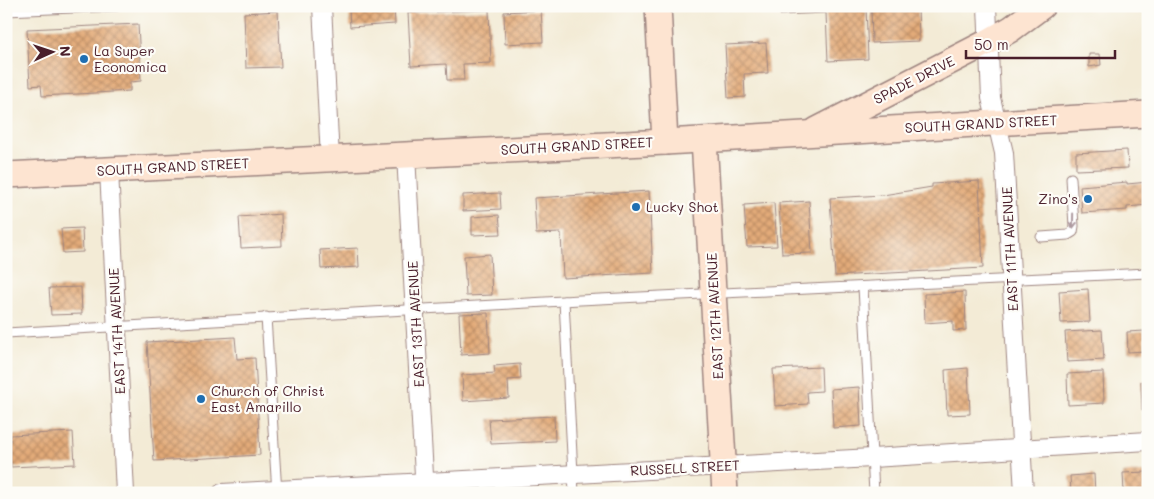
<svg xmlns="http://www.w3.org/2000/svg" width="1154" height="499" viewBox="0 0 1154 499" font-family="Mali,sans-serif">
<defs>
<pattern id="building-cross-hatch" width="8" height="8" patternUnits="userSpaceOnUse" patternTransform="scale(1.25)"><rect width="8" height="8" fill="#e3ab79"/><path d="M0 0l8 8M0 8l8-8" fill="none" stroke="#ba8b63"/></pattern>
</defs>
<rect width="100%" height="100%" fill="#fdfcf7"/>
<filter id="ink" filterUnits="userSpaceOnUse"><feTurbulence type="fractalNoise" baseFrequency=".02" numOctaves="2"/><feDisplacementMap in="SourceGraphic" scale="10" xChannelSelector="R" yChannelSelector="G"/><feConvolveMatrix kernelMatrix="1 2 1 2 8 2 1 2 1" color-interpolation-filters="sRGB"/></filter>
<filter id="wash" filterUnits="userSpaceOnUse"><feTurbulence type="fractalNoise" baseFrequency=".0096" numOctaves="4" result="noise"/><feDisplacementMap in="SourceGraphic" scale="20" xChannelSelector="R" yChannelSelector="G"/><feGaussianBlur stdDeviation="1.12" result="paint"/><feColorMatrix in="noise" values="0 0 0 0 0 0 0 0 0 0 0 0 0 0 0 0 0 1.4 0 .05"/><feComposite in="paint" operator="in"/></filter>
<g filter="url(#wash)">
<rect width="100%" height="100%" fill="#f3ebd6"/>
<g id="blocks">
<g fill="url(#building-cross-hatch)">
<polygon points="394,6 395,24 350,27 349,8"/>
<polygon points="780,6 866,6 868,59 828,61 826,13 780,15"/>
<polygon points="871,6 918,6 919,41 872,43"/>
<polygon points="489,10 491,63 463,64 464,80 447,80 446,64 411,66 408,13"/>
<polygon points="541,10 543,42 505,44 504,12"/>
<polygon points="278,11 281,67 246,68 244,13"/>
<polygon points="138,24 141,81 130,82 130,91 42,96 41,85 30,86 27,29"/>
<polygon points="766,43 768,73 744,74 745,97 728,98 725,45"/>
<polygon points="1089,54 1100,54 1101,65 1089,67"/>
<polygon points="1127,150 1128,168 1076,170 1076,153"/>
<polygon points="979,181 983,268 835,276 830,198 883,195 932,187 932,184"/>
<polygon points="1127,182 1127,184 1148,182 1148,205 1127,207 1127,210 1082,213 1080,186"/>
<polygon points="649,191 653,273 563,278 561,233 536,234 534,198"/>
<polygon points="500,193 501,209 463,211 463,195"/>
<polygon points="809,201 812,253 782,254 779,203"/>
<polygon points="774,203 777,246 747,247 744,205"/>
<polygon points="281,214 282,246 241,248 239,217"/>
<polygon points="499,215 501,234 472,235 472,217"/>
<polygon points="82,228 83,252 63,253 61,229"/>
<polygon points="358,248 359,267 321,269 320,250"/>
<polygon points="490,254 492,295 466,296 464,256"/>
<polygon points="81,287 82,314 51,315 49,288"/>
<polygon points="1088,289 1090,322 1061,323 1059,291"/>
<polygon points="965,292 966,330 953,331 953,321 925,323 924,294"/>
<polygon points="488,313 490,353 461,355 459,314"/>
<polygon points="1102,330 1104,360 1067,362 1065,332"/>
<polygon points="1144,331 1145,351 1128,352 1127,332"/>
<polygon points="235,337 237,359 255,358 260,455 154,461 147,342"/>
<polygon points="520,364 521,379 508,380 509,398 463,401 462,375 495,373 494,366"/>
<polygon points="821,367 822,391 807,392 808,404 775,406 773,369"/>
<polygon points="968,368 970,414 947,415 945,370"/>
<polygon points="1103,372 1104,403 1068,405 1067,374"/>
<polygon points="1141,381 1148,381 1148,410 1142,410"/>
<polygon points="859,387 861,426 833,428 831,389"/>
<polygon points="554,416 555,441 491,444 489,419"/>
<polygon points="73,432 75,464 11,467 10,435"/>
<polygon points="1146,472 1148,493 1124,493 1123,473"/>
<polygon points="1094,474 1095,493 1071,493 1070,476"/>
</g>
</g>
</g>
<g filter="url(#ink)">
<use href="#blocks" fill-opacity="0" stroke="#9e8580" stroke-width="1"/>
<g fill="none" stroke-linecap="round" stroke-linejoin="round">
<defs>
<g id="lane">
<polyline points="6,11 117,6"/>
<polyline points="1041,237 1068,235 1073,232 1074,226 1071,178"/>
<polyline points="863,287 874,493"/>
<polyline points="564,301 574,493"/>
<polyline points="266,317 277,493"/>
<path d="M 6,333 C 197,323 388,310 580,300 C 769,290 958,283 1148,273"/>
</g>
<g id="street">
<polyline points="322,6 330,159"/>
<polyline points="987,6 991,98 1004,153 1024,493"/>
<polyline points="406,155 425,493"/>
<polyline points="109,170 125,493"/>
<polyline points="222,493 872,458 1148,441"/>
</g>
<g id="secondary">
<polyline points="658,6 665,142"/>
<polyline points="817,130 988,42 1011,29 1042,6"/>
<polyline points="704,140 725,493"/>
<polyline points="6,175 665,142 1148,114"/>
</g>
</defs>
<use href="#lane" stroke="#9e8580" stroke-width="11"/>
<use href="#street" stroke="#9e8580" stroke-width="20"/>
<use href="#secondary" stroke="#9e8580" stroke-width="28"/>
<use href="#lane" stroke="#fff" stroke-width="9"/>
<use href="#street" stroke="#fff" stroke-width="18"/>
<use href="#secondary" stroke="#fde4d1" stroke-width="25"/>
</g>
<defs><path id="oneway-shaft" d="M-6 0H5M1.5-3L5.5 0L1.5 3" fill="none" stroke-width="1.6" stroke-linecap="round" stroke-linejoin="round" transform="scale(1.25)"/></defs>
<use stroke="#ae9aa0" href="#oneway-shaft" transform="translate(1073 221) rotate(91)"/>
</g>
<g fill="#1f6fb2" stroke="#fdfcf7" stroke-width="2">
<circle cx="84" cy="59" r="5"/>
<circle cx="1088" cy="199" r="5"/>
<circle cx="636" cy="207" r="5"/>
<circle cx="201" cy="399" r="5"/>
</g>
<g text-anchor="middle" stroke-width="4.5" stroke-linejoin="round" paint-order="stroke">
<g font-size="14" fill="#4a1f2b" stroke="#fdfcf7" text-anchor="start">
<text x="94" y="56">La Super<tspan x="94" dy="16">Economica</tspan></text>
<text x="1078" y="204" text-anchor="end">Zino's</text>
<text x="646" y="212">Lucky Shot</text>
<text x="211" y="396">Church of Christ<tspan x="211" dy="16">East Amarillo</tspan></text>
</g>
<g font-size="14" fill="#4a1f2b" stroke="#fdfcf7">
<text transform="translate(914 80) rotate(-27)" y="5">SPADE DRIVE</text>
<text transform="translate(981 124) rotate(-3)" y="5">SOUTH GRAND STREET</text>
<text transform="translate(577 146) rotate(-3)" y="5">SOUTH GRAND STREET</text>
<text transform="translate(173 167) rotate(-3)" y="5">SOUTH GRAND STREET</text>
<text transform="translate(1010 249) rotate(-93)" y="5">EAST 11TH AVENUE</text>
<text transform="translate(715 316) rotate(-93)" y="5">EAST 12TH AVENUE</text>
<text transform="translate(416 324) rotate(-93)" y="5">EAST 13TH AVENUE</text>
<text transform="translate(117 331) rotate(-93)" y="5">EAST 14TH AVENUE</text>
<text transform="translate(685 468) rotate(-3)" y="5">RUSSELL STREET</text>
</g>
</g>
<rect width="1154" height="499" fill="none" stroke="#fdfcf7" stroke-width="25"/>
<g transform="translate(52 52) rotate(87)" stroke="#fdfcf7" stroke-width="4" paint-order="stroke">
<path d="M0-4L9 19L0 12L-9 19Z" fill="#4a1f2b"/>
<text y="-8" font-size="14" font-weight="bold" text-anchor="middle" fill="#4a1f2b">N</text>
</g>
<path d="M966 50v8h149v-8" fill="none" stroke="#4a1f2b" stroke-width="2.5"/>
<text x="974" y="50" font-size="15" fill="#4a1f2b" stroke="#fdfcf7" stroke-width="4" paint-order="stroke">50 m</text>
</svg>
